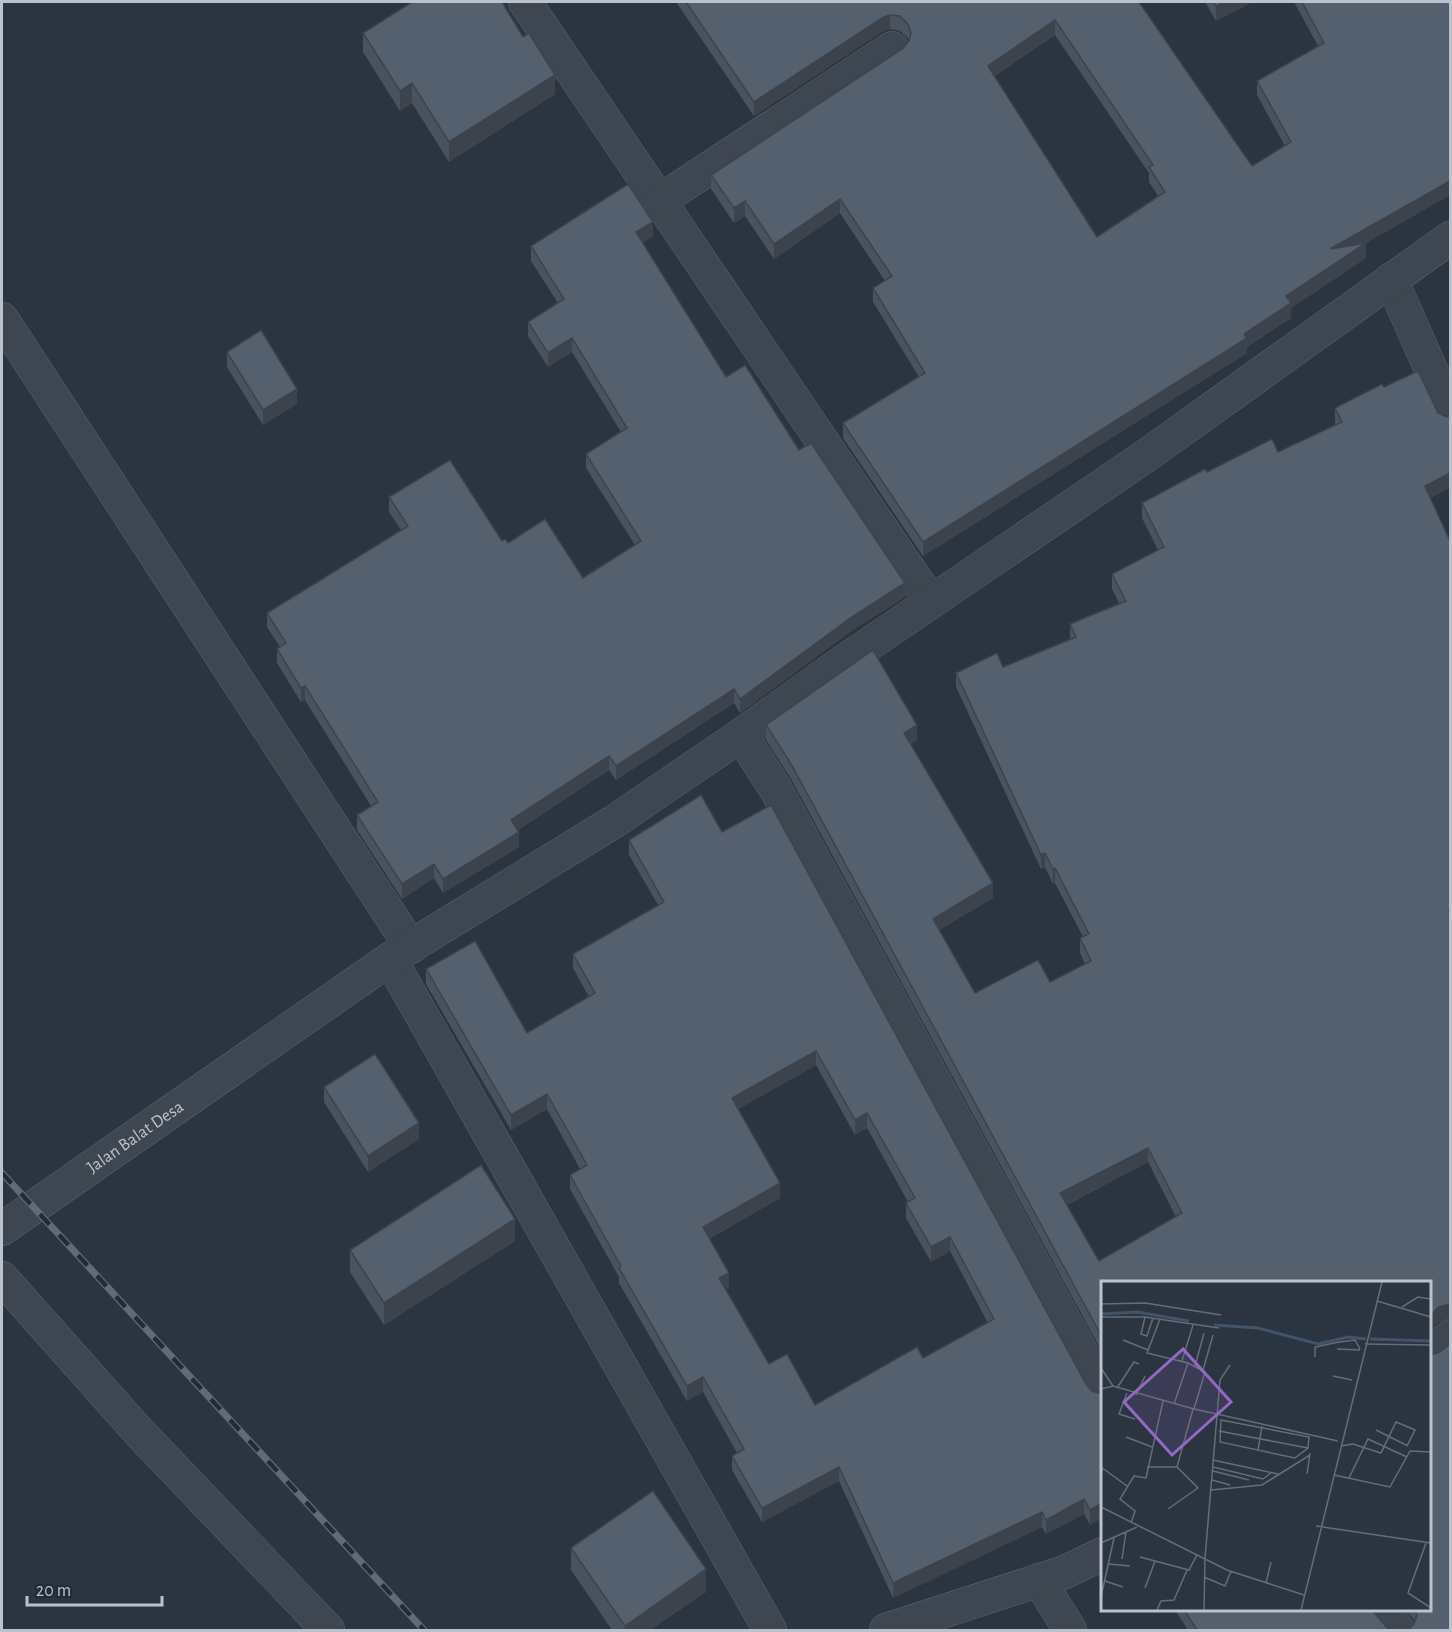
<svg xmlns="http://www.w3.org/2000/svg" width="1452" height="1632" viewBox="0 0 1452 1632" font-family="'Alegreya Sans',sans-serif">
<rect width="100%" height="100%" fill="#2a3541"/>
<g fill="none" stroke-linecap="round" stroke-linejoin="round">
<defs>
<g id="minor">
<polyline points="525,2 931,602"/>
<polyline points="661,200 892,48"/>
<polyline points="1391,279 1450,413"/>
<polyline points="2,319 411,947"/>
<polyline points="741,735 775,788 1102,1390"/>
<polyline points="390,959 770,1630"/>
<polyline points="2,1278 138,1431 328,1630"/>
<polyline points="1430,1351 1450,1337"/>
<polyline points="1039,1580 1070,1630"/>
<polyline points="1385,1610 1398,1630"/>
<polyline points="886,1630 1065,1572 1102,1554"/>
</g>
<g id="tertiary">
<path id="s1" d="M 2,1229 L 390,959 L 615,821 L 741,735 L 834,668 L 1147,455 L 1450,238"/>
</g>
</defs>
<use href="#minor" stroke="#5c656e" stroke-width="34"/>
<use href="#tertiary" stroke="#5c656e" stroke-width="34"/>
<use href="#minor" stroke="#3e4751" stroke-width="33"/>
<use href="#tertiary" stroke="#3e4751" stroke-width="33"/>
<defs>
<polyline id="rail" points="2,1173 424,1630"/>
</defs>
<use href="#rail" stroke="#606b78" stroke-width="7"/>
<use href="#rail" stroke="#222c37" stroke-width="4.5" stroke-dasharray="14" stroke-linecap="butt"/>
</g>
<g fill="#49535f" fill-rule="evenodd">
<path d="M 676,2 L 1139,2 L 1252,166 L 1285,146 L 1257,95 L 1257,81 L 1318,46 L 1294,2 L 1450,2 L 1450,195 L 1366,243 L 1366,258 L 1291,308 L 1291,318 L 1247,347 L 1247,353 L 923,556 L 843,438 L 843,423 L 919,377 L 873,302 L 873,288 L 885,281 L 840,213 L 774,259 L 745,216 L 734,223 L 711,189 L 711,175 L 902,49 L 909,41 L 908,38 L 900,31 L 890,29 L 882,32 L 754,116 ZM 1055,35 L 1149,173 L 1149,182 L 1158,196 L 1097,237 L 994,76 Z"/>
<polygon points="1205,2 1252,2 1216,21"/>
<polygon points="363,33 555,94 449,162 412,103 400,111 363,52"/>
<polygon points="653,236 642,243 726,377 799,450 905,597 853,630 740,713 734,703 616,780 609,770 518,830 519,847 443,893 434,878 402,899 357,830 357,815 371,806 305,700 301,702 277,663 277,649 280,647 267,627 267,613 401,530 389,512 389,497 508,543 583,578 635,545 586,468 586,454 621,432 572,352 548,367 528,336 528,322 558,303 531,261 531,246"/>
<polygon points="227,352 297,404 263,425 227,367"/>
<path d="M 1384,387 L 1447,417 L 1450,488 L 1430,498 L 1450,541 L 1450,1319 L 1439,1322 L 1102,1282 L 1102,1352 L 791,779 L 766,740 L 766,725 L 917,740 L 911,744 L 993,898 L 939,930 L 975,993 L 1050,982 L 1085,964 L 1080,953 L 1080,938 L 1083,937 L 1055,883 L 1053,884 L 1045,867 L 1041,869 L 956,687 L 956,673 L 1003,667 L 1070,640 L 1070,624 L 1119,603 L 1112,589 L 1112,574 L 1158,550 L 1142,518 L 1142,503 L 1207,472 L 1278,452 L 1336,425 L 1335,422 L 1335,408 ZM 1148,1162 L 1176,1217 L 1099,1261 L 1067,1205 Z"/>
<path d="M 722,832 L 1086,1384 L 1092,1391 L 1102,1394 L 1102,1518 L 1090,1525 L 1084,1514 L 1046,1534 L 1042,1527 L 893,1598 L 839,1481 L 762,1522 L 732,1470 L 732,1456 L 737,1453 L 703,1392 L 687,1401 L 619,1283 L 619,1277 L 570,1189 L 570,1175 L 580,1169 L 547,1109 L 511,1130 L 426,984 L 426,969 L 527,1033 L 589,997 L 573,968 L 573,954 L 658,905 L 629,855 L 629,840 ZM 816,1065 L 855,1135 L 867,1128 L 908,1202 L 906,1203 L 906,1218 L 931,1262 L 950,1251 L 988,1323 L 923,1358 L 815,1405 L 769,1364 L 726,1289 L 729,1288 L 709,1239 L 780,1198 L 738,1109 Z"/>
<polygon points="324,1087 419,1139 368,1172 324,1102"/>
<polygon points="515,1241 384,1325 350,1272 350,1250"/>
<polygon points="1440,1352 1450,1630 1414,1624 1414,1620 1406,1610 1430,1610 1431,1355"/>
<polygon points="571,1548 706,1592 650,1630 612,1630 571,1570"/>
<polygon points="1175,1610 1372,1610 1389,1630 1188,1630"/>
</g>
<g fill="#3c434d">
<polygon points="1225,2 1252,2 1216,21 1216,6"/>
<polygon points="890,15 890,29 882,32 754,116 754,102 882,18"/>
<polygon points="1055,20 1055,35 988,81 988,66"/>
<polygon points="555,75 555,94 449,162 449,142"/>
<polygon points="412,83 412,103 400,111 400,91"/>
<polygon points="1450,181 1450,195 1366,243 1366,258 1291,308 1291,318 1247,347 1247,353 923,556 923,542 1244,334 1286,296 1330,249"/>
<polygon points="840,199 840,213 774,259 774,244"/>
<polygon points="745,201 745,216 734,223 734,208"/>
<polygon points="653,222 653,236 636,247 636,232"/>
<polygon points="572,338 572,352 548,367 548,353"/>
<polygon points="297,389 297,404 263,425 263,410"/>
<polygon points="1450,473 1450,488 1425,500 1425,486"/>
<polygon points="905,583 905,597 853,630 740,713 740,699 853,616"/>
<polygon points="305,686 305,700 301,702 301,688"/>
<polygon points="734,689 734,703 616,780 616,766"/>
<polygon points="917,725 917,740 904,747 904,733"/>
<polygon points="609,756 609,770 511,834 511,820"/>
<polygon points="519,832 519,847 443,893 443,879"/>
<polygon points="1045,853 1045,867 1041,869 1041,855"/>
<polygon points="434,864 434,878 402,899 402,884"/>
<polygon points="1055,868 1055,883 1053,884 1053,869"/>
<polygon points="993,883 993,898 933,933 933,919"/>
<polygon points="816,1051 816,1065 732,1113 732,1098"/>
<polygon points="547,1094 547,1109 511,1130 511,1115"/>
<polygon points="867,1113 867,1128 855,1135 855,1120"/>
<polygon points="419,1123 419,1139 368,1172 368,1156"/>
<polygon points="1148,1148 1148,1162 1060,1208 1060,1193"/>
<polygon points="780,1183 780,1198 703,1242 703,1227"/>
<polygon points="515,1219 515,1241 384,1325 384,1303"/>
<polygon points="950,1237 950,1251 931,1262 931,1247"/>
<polygon points="729,1273 729,1288 719,1293 719,1278"/>
<polygon points="1449,1304 1449,1318 1439,1322 1430,1330 1430,1315 1439,1307"/>
<polygon points="703,1377 703,1392 687,1401 687,1386"/>
<polygon points="839,1467 839,1481 762,1522 762,1508"/>
<polygon points="1084,1499 1084,1514 1046,1534 1046,1520"/>
<polygon points="1102,1503 1102,1518 1090,1525 1090,1510"/>
<polygon points="1042,1512 1042,1527 893,1598 893,1583"/>
<polygon points="706,1569 706,1592 650,1630 625,1630 625,1626"/>
</g>
<g fill="#55606e" stroke="#3c434d" stroke-width="1.5" fill-rule="evenodd">
<polygon points="412,2 502,2 523,37 529,33 555,75 449,142 412,83 400,91 363,33"/>
<path d="M 686,2 L 1139,2 L 1252,166 L 1291,142 L 1257,81 L 1324,43 L 1302,2 L 1450,2 L 1450,181 L 1330,249 L 1366,243 L 1286,296 L 1291,303 L 1244,334 L 1247,338 L 923,542 L 843,423 L 925,373 L 873,288 L 892,276 L 840,199 L 774,244 L 745,201 L 734,208 L 711,175 L 902,49 L 909,41 L 911,33 L 908,24 L 900,16 L 890,15 L 882,18 L 754,102 ZM 1055,20 L 1153,165 L 1149,167 L 1165,192 L 1097,237 L 988,66 Z"/>
<polygon points="1213,2 1225,2 1216,6"/>
<polygon points="628,184 653,222 636,232 726,377 745,365 799,450 811,443 905,583 853,616 740,699 734,689 616,766 609,756 511,820 519,832 443,879 434,864 402,884 357,815 378,802 305,686 301,688 277,649 286,643 267,613 408,526 389,497 450,460 502,541 505,539 508,543 545,519 583,578 641,541 586,454 627,428 572,338 548,353 528,322 564,299 531,246"/>
<polygon points="261,330 297,389 263,410 227,352"/>
<path d="M 1418,371 L 1438,413 L 1447,417 L 1450,416 L 1450,473 L 1425,486 L 1450,541 L 1450,911 L 1449,911 L 1450,916 L 1450,1304 L 1439,1307 L 1430,1315 L 1430,1282 L 1102,1282 L 1102,1337 L 791,764 L 766,725 L 873,650 L 917,725 L 904,733 L 993,883 L 933,919 L 975,993 L 1038,960 L 1050,982 L 1091,961 L 1080,938 L 1089,934 L 1055,868 L 1053,869 L 1045,853 L 1041,855 L 956,673 L 997,653 L 1003,667 L 1076,637 L 1070,624 L 1126,601 L 1112,574 L 1164,547 L 1142,503 L 1205,469 L 1207,472 L 1272,439 L 1278,452 L 1342,422 L 1335,408 L 1382,384 L 1384,387 ZM 1148,1148 L 1182,1213 L 1099,1261 L 1060,1193 Z"/>
<path d="M 701,795 L 722,832 L 771,805 L 1086,1384 L 1092,1391 L 1102,1394 L 1102,1503 L 1090,1510 L 1084,1499 L 1046,1520 L 1042,1512 L 893,1583 L 839,1467 L 762,1508 L 732,1456 L 744,1449 L 703,1377 L 687,1386 L 619,1268 L 621,1266 L 570,1175 L 587,1165 L 547,1094 L 511,1115 L 426,969 L 475,941 L 527,1033 L 595,993 L 573,954 L 664,902 L 629,840 ZM 816,1051 L 855,1120 L 867,1113 L 915,1198 L 906,1203 L 931,1247 L 950,1237 L 994,1319 L 923,1358 L 917,1347 L 815,1405 L 787,1354 L 769,1364 L 719,1278 L 729,1273 L 703,1227 L 780,1183 L 732,1098 Z"/>
<polygon points="375,1054 419,1123 368,1156 324,1087"/>
<polygon points="481,1165 515,1219 384,1303 350,1250"/>
<polygon points="1450,1344 1450,1630 1408,1630 1414,1624 1417,1615 1415,1610 1430,1610 1430,1355 1440,1352"/>
<polygon points="653,1491 706,1569 625,1626 571,1548"/>
<polygon points="1184,1610 1372,1610 1389,1630 1197,1630"/>
</g>
<g text-anchor="middle" stroke-width="6" stroke-linejoin="round" paint-order="stroke">
<g font-size="18" fill="#bbc2cb" stroke="#222c37">
<text dy="6" stroke="none"><textPath href="#s1" startOffset="162">Jalan Balat Desa</textPath></text>
</g>
</g>
<g transform="translate(1101 1281)">
<rect width="330" height="330" fill="#2a3541"/>
<path fill="none" stroke="#415469" stroke-width="3" d="M 0,33 L 36,31 L 88,40M 113,44 L 157,47 L 217,63 L 247,56 L 265,58M 269,58 L 330,60"/>
<path fill="none" stroke="#646d78" stroke-width="1.5" d="M 276,20 L 330,36M 0,23 L 44,22 L 120,34M 301,26 L 317,16 L 330,18M 0,36 L 44,36 L 118,47M 44,36 L 40,53 L 46,55 L 52,37M 59,38 L 46,72 L 87,82 L 104,91 L 93,128M 22,59 L 47,69M 264,63 L 330,64M 236,68 L 259,69M 214,76 L 214,66 L 238,61 L 254,59 L 259,68M 81,80 L 92,44M 94,85 L 103,52M 0,87 L 12,105M 102,89 L 112,54M 232,95 L 251,99M 16,107 L 33,81 L 38,83M 0,108 L 12,105 L 93,128 L 237,160M 26,112 L 18,133 L 34,138M 35,114 L 44,95M 73,123 L 87,82M 120,139 L 208,156 L 207,167 L 194,177 L 119,161 ZM 275,149 L 307,165M 118,150 L 207,167M 25,156 L 51,166M 240,165 L 252,163 L 280,172 L 295,141 L 314,149 L 306,165M 157,169 L 161,145M 112,179 L 177,193M 0,186 L 26,205M 46,186 L 76,186 L 92,128M 112,186 L 162,198 L 170,192M 112,190 L 148,199M 206,193 L 209,172M 233,194 L 289,206 L 309,170 L 330,171M 248,197 L 267,158 L 306,176M 111,199 L 129,204M 110,209 L 161,204 L 209,174M 0,226 L 126,289 L 203,314M 67,228 L 97,207 L 76,186M 30,242 L 34,230 L 19,218 L 33,195 L 45,197 L 62,120M 215,245 L 330,262M 0,262 L 36,246M 325,262 L 307,312 L 330,327M 39,276 L 88,289 L 96,274M 21,278 L 25,251M 8,283 L 29,285M 103,296 L 124,305 L 130,290M 4,300 L 22,306M 165,302 L 170,281M 44,307 L 54,280M 0,316 L 13,257M 56,329 L 60,320 L 73,319 L 86,289M 103,329 L 104,277 L 119,99 L 129,84M 200,329 L 281,1"/>
<path fill="#9568c4" fill-opacity="0.15" stroke="#9568c4" stroke-width="3" d="M 82,68 L 130,121 L 71,174 L 23,121 Z"/>
<rect width="330" height="330" fill="none" stroke="#bbc2cb" stroke-width="3"/>
</g>
<rect width="1452" height="1632" fill="none" stroke="#bbc2cb" stroke-width="6"/>
<path d="M27 1596v9h135v-9" fill="none" stroke="#bbc2cb" stroke-width="3"/>
<text x="36" y="1596" font-size="18" fill="#bbc2cb" stroke="#222c37" stroke-width="4.5" paint-order="stroke">20 m</text>
</svg>
